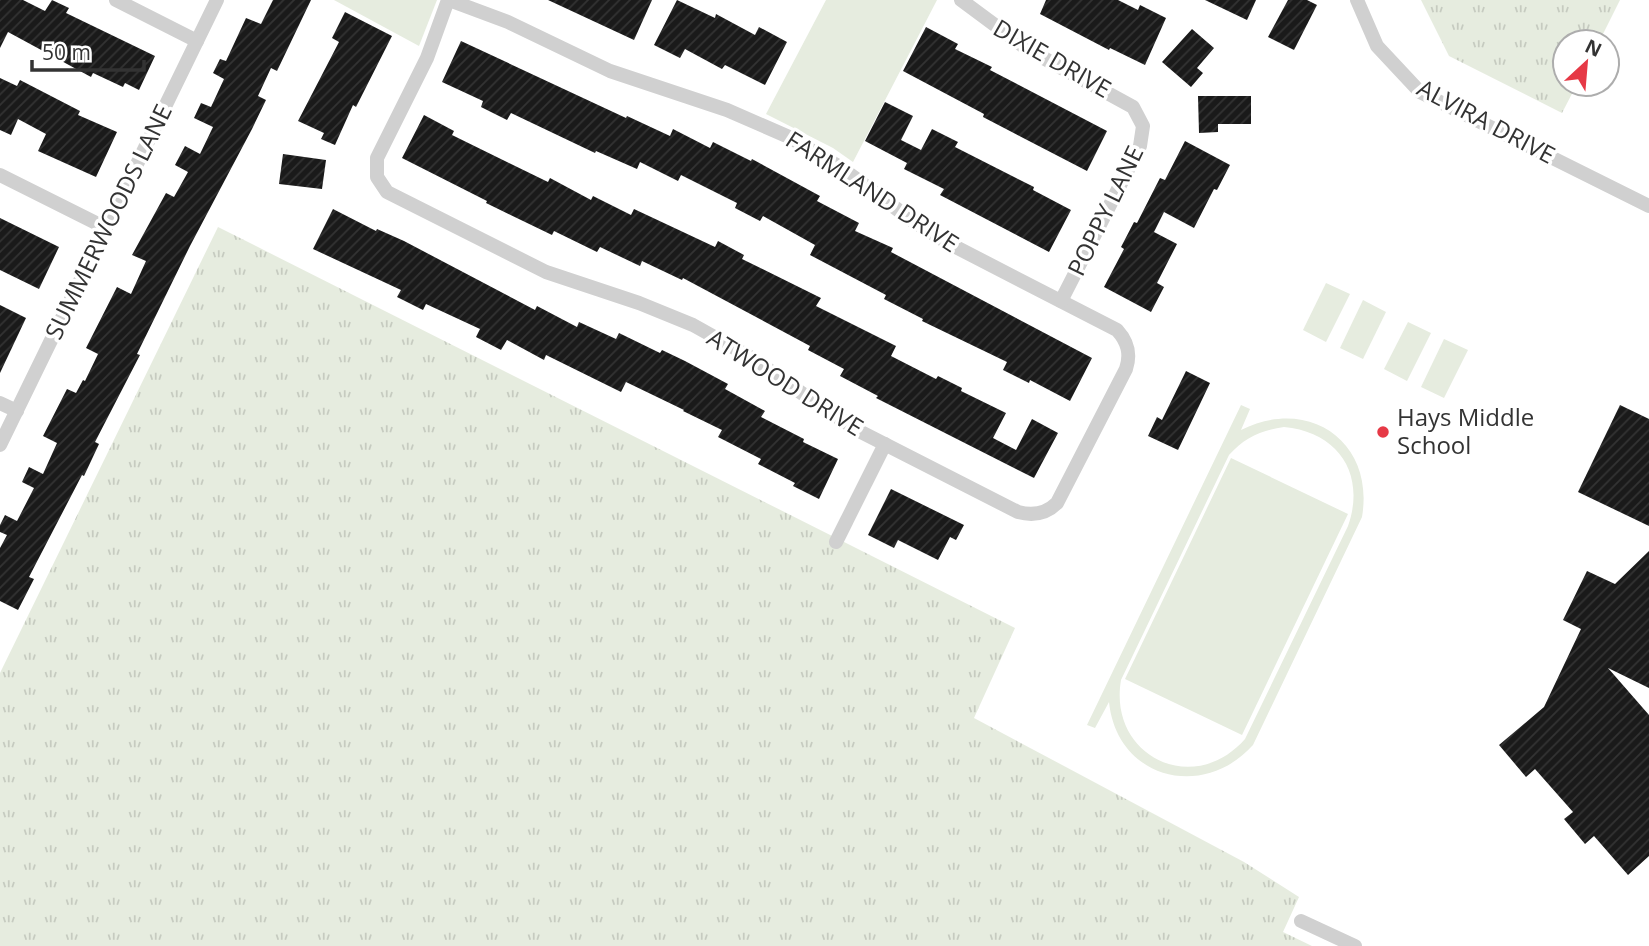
<svg xmlns="http://www.w3.org/2000/svg" width="1649" height="946" viewBox="0 0 1649 946" font-family="'Open Sans',sans-serif">
<defs>
<pattern id="grass-tufts" width="24" height="20" patternUnits="userSpaceOnUse" patternTransform="scale(1.75)"><rect width="24" height="20" fill="#e6ecdf"/><path d="M3 7l-1-3M5 7V3M7 7l1-3M15 17l-1-3M17 17v-4M19 17l1-3" fill="none" stroke="#c6cbc0"/></pattern>
<pattern id="building-hatch" width="6" height="6" patternUnits="userSpaceOnUse" patternTransform="scale(1.75)"><rect width="6" height="6" fill="#1a1a1a"/><path d="M-1 1l2-2M0 6l6-6M5 7l2-2" fill="none" stroke="#333"/></pattern>
</defs>
<rect width="100%" height="100%" fill="#fff"/>
<g fill="url(#grass-tufts)">
<polygon points="1421,0 1620,0 1599,42 1565,42 1565,84 1577,84 1562,113 1449,56"/>
<polygon points="218,227 1015,628 974,718 1244,862 1299,897 1283,932 1312,946 0,946 0,673"/>
</g>
<g fill="#e6ecdf" fill-rule="evenodd">
<polygon points="334,0 437,0 419,46"/>
<polygon points="826,0 937,0 853,162 833,148 766,114"/>
<polygon points="1326,283 1350,294 1326,342 1303,330"/>
<polygon points="1363,300 1386,312 1363,359 1340,348"/>
<polygon points="1408,322 1431,333 1407,381 1384,369"/>
<polygon points="1444,339 1468,350 1444,398 1421,387"/>
<path d="M 1241,405 L 1250,409 L 1241,430 C 1308,396 1375,441 1362,517 L 1253,745 C 1203,801 1117,779 1109,702 L 1095,728 L 1087,725 ZM 1284,427 C 1339,432 1366,475 1348,526 L 1245,739 C 1193,798 1108,756 1121,680 L 1229,455 C 1244,438 1261,430 1284,427 Z"/>
<polygon points="1231,458 1348,514 1242,735 1125,679"/>
</g>
<g fill="url(#building-hatch)">
<polygon points="0,0 23,0 45,11 52,0 69,8 66,13 155,56 139,90 125,83 123,87 93,73 91,77 8,32 0,48"/>
<polygon points="273,0 311,0 277,71 271,68 258,96 266,100 252,129 190,246 137,354 140,355 95,442 99,444 84,476 82,475 29,577 34,579 18,610 0,601 0,548 7,535 0,532 0,525 5,515 17,521 34,488 22,482 29,467 43,474 57,443 43,436 67,389 76,393 83,380 85,381 98,354 86,348 117,287 131,294 146,261 132,255 166,193 174,197 188,172 175,165 185,146 200,154 213,127 194,118 201,103 211,107 224,79 213,73 220,59 226,61 246,18 261,24"/>
<polygon points="548,0 652,0 634,40"/>
<polygon points="677,0 715,18 716,14 755,35 759,27 787,42 765,85 725,65 722,69 685,49 680,58 654,45"/>
<polygon points="1046,0 1118,0 1138,10 1140,5 1166,18 1145,65 1110,48 1109,50 1040,14"/>
<polygon points="1205,0 1256,0 1247,20"/>
<polygon points="1288,0 1307,0 1317,5 1294,50 1268,37"/>
<polygon points="345,12 392,36 356,107 353,105 335,145 321,139 324,133 298,121 339,42 332,38"/>
<polygon points="926,27 958,44 955,49 992,67 990,70 1107,131 1087,171 983,117 984,114 903,71"/>
<polygon points="1192,29 1214,48 1197,68 1203,73 1191,87 1162,62"/>
<polygon points="461,41 626,118 627,116 670,136 673,129 710,148 713,142 751,161 752,159 820,196 817,201 859,223 855,231 893,248 891,252 1092,358 1070,401 1030,380 1029,383 1003,370 1007,362 922,321 923,319 884,299 886,295 810,255 815,245 763,216 760,221 735,208 737,203 681,175 678,181 640,162 637,169 596,151 595,153 511,113 507,120 481,107 483,101 442,82"/>
<polygon points="0,78 17,86 20,80 80,111 78,115 117,132 96,177 38,151 46,134 18,119 11,135 0,130"/>
<polygon points="1198,96 1251,96 1251,124 1218,124 1218,132 1199,133"/>
<polygon points="885,102 913,116 901,140 921,150 932,129 958,142 955,147 1034,187 1033,190 1071,210 1049,252 940,195 944,189 904,169 907,163 865,141"/>
<polygon points="424,115 454,131 452,135 548,182 550,178 591,200 593,196 631,215 634,209 715,247 718,241 744,255 742,259 821,298 816,306 896,346 891,356 936,379 938,376 962,388 961,391 1006,413 993,438 1016,450 1032,419 1058,433 1034,478 876,398 878,396 840,376 844,369 808,350 810,346 683,278 682,280 642,261 640,266 600,247 597,252 554,231 552,235 486,203 487,201 402,158"/>
<polygon points="1185,141 1230,165 1217,190 1214,189 1194,228 1164,212 1154,232 1177,244 1157,283 1164,287 1151,312 1104,287 1124,249 1121,247 1134,222 1137,223 1160,178 1165,180"/>
<polygon points="283,154 326,160 322,189 279,184"/>
<polygon points="333,209 376,231 377,229 404,241 535,310 537,306 577,327 579,322 616,339 619,333 660,353 662,350 685,361 728,384 725,389 765,411 761,417 804,439 803,442 838,459 819,499 793,486 795,483 758,464 761,459 718,437 722,430 683,411 684,410 626,382 621,392 546,355 544,360 507,340 501,350 476,337 480,329 426,304 423,310 397,297 401,290 313,249"/>
<polygon points="0,218 59,247 39,289 0,270"/>
<polygon points="0,305 26,318 0,373"/>
<polygon points="1186,371 1210,383 1178,450 1148,436 1157,417 1162,420"/>
<polygon points="1620,405 1649,419 1649,526 1578,492"/>
<polygon points="891,489 964,525 956,540 950,537 938,560 898,540 894,548 868,535"/>
<polygon points="1649,551 1649,688 1608,668 1649,715 1649,856 1628,875 1594,836 1585,844 1564,819 1573,812 1535,769 1526,777 1499,745 1544,707 1581,629 1563,620 1587,571 1615,584"/>
</g>
<g fill="none" stroke-linecap="round" stroke-linejoin="round">
<g stroke="#d0d0d0" stroke-width="14">
<polyline points="116,0 197,41"/>
<path d="M 448,0 L 427,58 L 377,158 L 377,177 L 387,192 L 546,272 L 639,303 L 693,325 L 752,358 L 820,406 L 861,432 L 1018,512 C 1033,516 1046,514 1057,503 L 1126,369 C 1131,354 1128,342 1117,330 L 948,243 L 913,221 L 840,167 L 789,137 L 727,110 L 610,71 L 508,22 L 449,0"/>
<polyline points="961,0 1027,49 1133,107 1143,126 1140,146 1061,301"/>
<polyline points="1357,0 1377,46 1420,92 1649,206"/>
<polyline points="0,175 106,228"/>
<polyline points="0,403 17,411"/>
<polyline points="0,445 217,0"/>
<polyline points="836,542 885,444"/>
<polyline points="1301,921 1355,946"/>
</g>
</g>
<circle fill="#e63946" stroke="#fff" stroke-width="2.5" cx="1383" cy="432" r="7"/>
<g text-anchor="middle" stroke-width="7" stroke-linejoin="round" paint-order="stroke">
<g font-size="24" fill="#333" stroke="#fff">
<text transform="translate(1052 59) rotate(30)" y="8">DIXIE DRIVE</text>
<text transform="translate(1486 122) rotate(28)" y="8">ALVIRA DRIVE</text>
<text transform="translate(872 192) rotate(33)" y="8">FARMLAND DRIVE</text>
<text transform="translate(1106 211) rotate(-64)" y="8">POPPY LANE</text>
<text transform="translate(109 222) rotate(-64)" y="8">SUMMERWOODS LANE</text>
<text transform="translate(785 383) rotate(32)" y="8">ATWOOD DRIVE</text>
</g>
<g font-size="24" fill="#333" stroke="#fff" text-anchor="start">
<text x="1397" y="426">Hays Middle<tspan x="1397" dy="28">School</tspan></text>
</g>
</g>
<g transform="translate(1586 63) rotate(26)"><circle r="33" fill="#ffffff" stroke="#adadad" stroke-width="2"/>
<path d="M0-5L12 26L0 18L-12 26Z" fill="#e63946"/>
<text y="-10" font-size="19" font-weight="bold" text-anchor="middle" fill="#333333">N</text>
</g>
<path d="M32 60v10h112v-10" fill="none" stroke="#333333" stroke-width="3.5"/>
<text x="42" y="60" font-size="21" fill="#333333" stroke="#ffffff" stroke-width="5" paint-order="stroke">50 m</text>
</svg>
